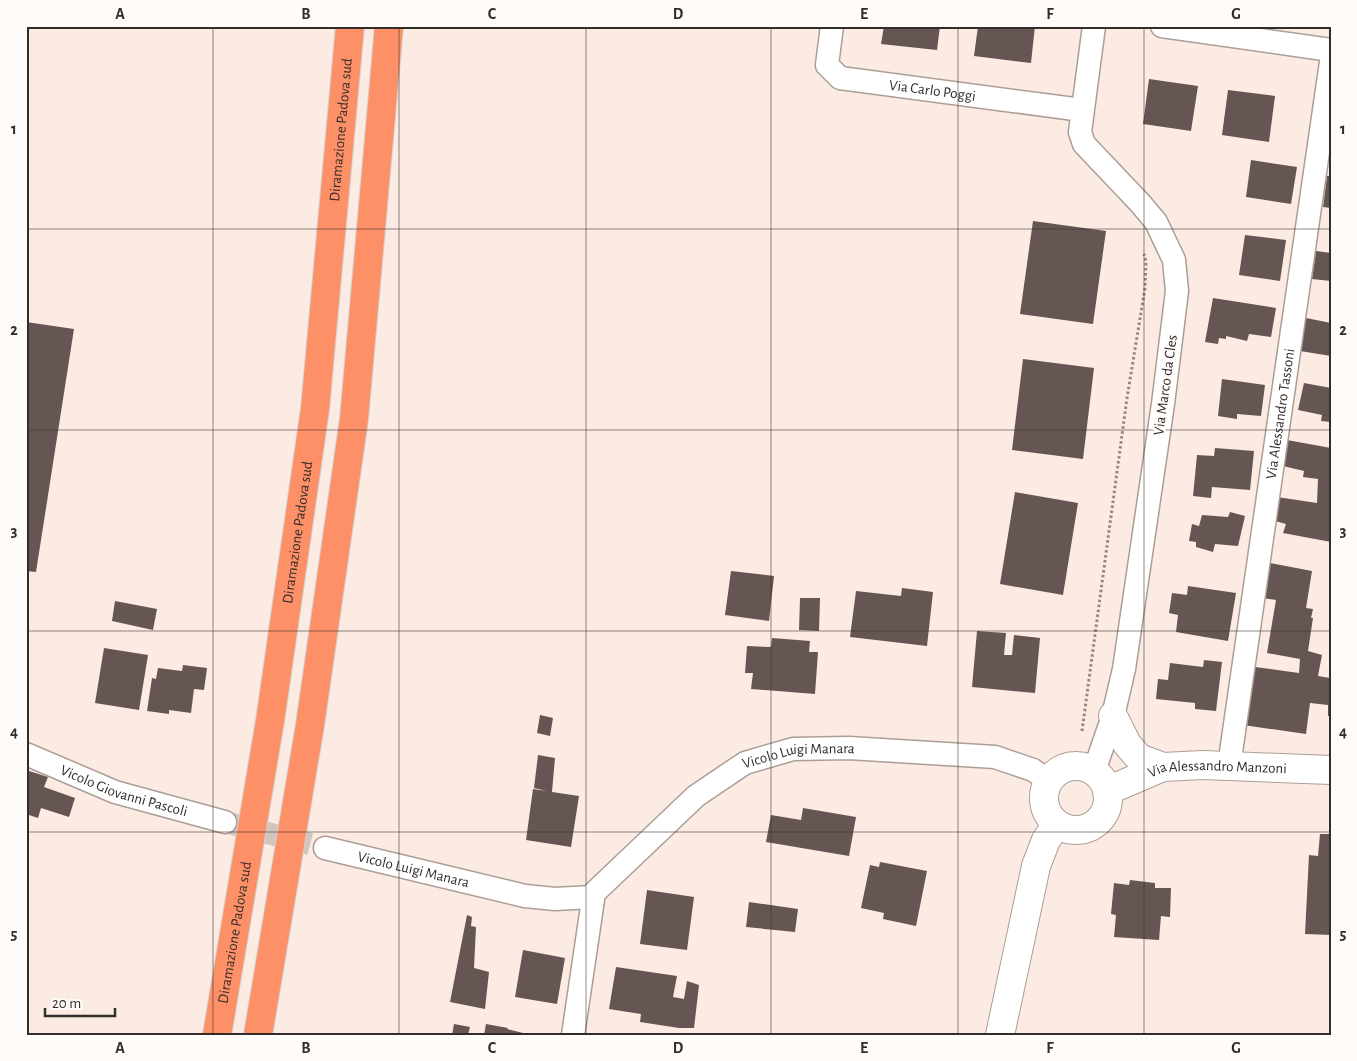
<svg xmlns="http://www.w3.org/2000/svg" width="1357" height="1061" viewBox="0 0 1357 1061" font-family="'Alegreya Sans',sans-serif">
<rect width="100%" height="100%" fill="#fbebe2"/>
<g fill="#655653">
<polygon points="884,26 940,26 937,50 881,44"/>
<polygon points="978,26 1035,26 1031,63 974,56"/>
<polygon points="1149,79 1198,86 1191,131 1143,124"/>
<polygon points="1228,90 1275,96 1269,142 1222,135"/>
<polygon points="1251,160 1297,167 1291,204 1246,197"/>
<polygon points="1327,176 1331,176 1331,208 1323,207"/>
<polygon points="1033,221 1106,231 1093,324 1020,314"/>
<polygon points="1245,235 1286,240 1280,281 1239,275"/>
<polygon points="1316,251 1331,253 1331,281 1312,279"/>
<polygon points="1213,298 1276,308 1271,337 1249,334 1247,341 1226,336 1226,339 1219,338 1218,344 1205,342"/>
<polygon points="1306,318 1331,323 1331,356 1300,351"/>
<polygon points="26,322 74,329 36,572 26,571"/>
<polygon points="1023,359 1094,368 1083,459 1012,450"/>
<polygon points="1222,379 1265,385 1261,416 1237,414 1237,419 1218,416"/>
<polygon points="1304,383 1331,388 1331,422 1321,421 1322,415 1298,410"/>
<polygon points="1287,440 1331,448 1331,542 1283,533 1286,524 1275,521 1277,497 1317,503 1318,479 1303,477 1304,471 1283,466"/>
<polygon points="1215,448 1254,451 1250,490 1212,487 1211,498 1193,496 1197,455 1214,456"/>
<polygon points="1015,492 1078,503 1063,595 1000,584"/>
<polygon points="1230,512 1245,516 1238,546 1215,544 1213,552 1196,547 1196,542 1189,541 1192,524 1199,526 1202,515 1228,517"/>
<polygon points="1270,563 1312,571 1306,608 1313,609 1311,618 1313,618 1308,651 1322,655 1318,676 1330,678 1331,716 1328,716 1328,705 1310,703 1306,734 1243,725 1248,666 1299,673 1300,659 1267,653 1276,600 1263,598"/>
<polygon points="731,571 774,576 769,621 725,615"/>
<polygon points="1188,586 1236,593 1228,641 1176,632 1178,615 1169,613 1172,593 1187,595"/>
<polygon points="902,588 933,592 927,646 850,637 856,591 901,596"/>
<polygon points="800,598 820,598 819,631 799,630"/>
<polygon points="115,601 157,609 153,630 112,621"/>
<polygon points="977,631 1006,633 1004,655 1012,655 1014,635 1040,638 1035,693 972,687"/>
<polygon points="772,638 810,641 809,652 818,652 815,694 751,689 753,673 745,673 747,646 771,647"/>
<polygon points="104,648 148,655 139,710 95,703"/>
<polygon points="1204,660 1222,662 1216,711 1195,709 1195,703 1156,699 1158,679 1168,680 1170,663 1203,667"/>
<polygon points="183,665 207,668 204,690 194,689 191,713 169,710 169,714 147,711 152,678 156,679 158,668 182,671"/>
<polygon points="540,715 553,718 550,736 537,733"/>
<polygon points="538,755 555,758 552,792 579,796 571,847 526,840 533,789 547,791 534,788"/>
<polygon points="26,770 48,777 44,787 75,798 69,817 41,808 38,818 26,814"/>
<polygon points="803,808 856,817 849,856 766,842 771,815 801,820"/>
<polygon points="1320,834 1331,834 1331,935 1305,934 1309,855 1318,856"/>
<polygon points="880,862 927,871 916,926 883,919 884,913 861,908 870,865 879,867"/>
<polygon points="1130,880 1155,883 1155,888 1171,888 1170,917 1161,916 1159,940 1114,937 1116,915 1111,914 1114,883 1129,885"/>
<polygon points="647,890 694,897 687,950 640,944"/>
<polygon points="749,902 798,909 795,932 746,927"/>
<polygon points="467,915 472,917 471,926 476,927 474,968 489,972 485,1009 450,1002"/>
<polygon points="523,950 565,958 557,1004 515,997"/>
<polygon points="616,967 677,976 673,997 684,999 687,981 699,985 694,1028 679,1028 640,1022 641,1014 609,1009"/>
<polygon points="454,1024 470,1027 468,1035 452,1035"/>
<polygon points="486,1024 508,1028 507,1029 531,1035 484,1035"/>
</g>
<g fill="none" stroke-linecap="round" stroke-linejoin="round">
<polyline stroke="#d3c5bd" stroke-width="22" stroke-dasharray="22 11" stroke-linecap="butt" points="225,822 325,848"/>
<defs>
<g id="street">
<path id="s1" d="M 832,26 L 827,65 L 840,78 L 1082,110"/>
<polyline points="1094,26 1080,132 1084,144 1140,203 1156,222 1174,260 1177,291 1163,404 1124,669 1113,716 1094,771"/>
<polyline points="1162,26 1331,50"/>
<path id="s2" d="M 26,754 L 115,792 L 225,822"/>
<path id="s3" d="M 1229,766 L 1331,62"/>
<path id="s4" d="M 325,848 L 525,896 L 555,899 L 592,897"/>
<path id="s5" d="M 573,1035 L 594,893 L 696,796 L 745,763 L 793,749 L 849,748 L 995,757 L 1033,770 L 1049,781"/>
</g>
<g id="secondary">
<polyline points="1113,716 1127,744 1139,758 1163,767"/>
<circle cx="1076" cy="798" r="32"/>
<path id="s6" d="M 1107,791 L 1163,767 L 1203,765 L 1331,770"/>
<polyline points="1000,1035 1036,866 1046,840 1057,825"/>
</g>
<g id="highway">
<path id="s7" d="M 217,1035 L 270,721 L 315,409 L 350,26"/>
<polyline points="258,1035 310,725 354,419 389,26"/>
</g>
</defs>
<use href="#street" stroke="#ac9e95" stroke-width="25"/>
<use href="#secondary" stroke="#ac9e95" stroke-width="30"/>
<use href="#highway" stroke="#d2d1d0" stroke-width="30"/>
<polyline stroke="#928782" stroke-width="3" stroke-dasharray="2.5 2.5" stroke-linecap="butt" points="1082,731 1127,398 1145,288 1146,261 1144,254"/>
<use href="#street" stroke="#fff" stroke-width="22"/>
<use href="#secondary" stroke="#fff" stroke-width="28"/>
<use href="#highway" stroke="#fe9068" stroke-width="28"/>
</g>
<path fill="none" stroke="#332d2a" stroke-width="1" stroke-opacity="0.55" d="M 213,26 L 213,1035M 399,26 L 399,1035M 586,26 L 586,1035M 771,26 L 771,1035M 958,26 L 958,1035M 1144,26 L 1144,1035M 26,229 L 1331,229M 26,430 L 1331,430M 26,631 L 1331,631M 26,832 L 1331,832"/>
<g text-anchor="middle" stroke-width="5" stroke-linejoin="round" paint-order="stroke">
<g font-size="15" fill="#332d2a" stroke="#fefbf9">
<text dy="5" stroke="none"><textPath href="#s1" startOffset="151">Via Carlo Poggi</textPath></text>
<text dy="5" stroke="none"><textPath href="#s7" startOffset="914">Diramazione Padova sud</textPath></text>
<text transform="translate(1165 385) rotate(-82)" y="5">Via Marco da Cles</text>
<text dy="5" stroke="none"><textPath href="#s3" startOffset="356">Via Alessandro Tassoni</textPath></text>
<text dy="5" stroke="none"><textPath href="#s7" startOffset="509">Diramazione Padova sud</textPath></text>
<text dy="5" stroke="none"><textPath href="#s5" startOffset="398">Vicolo Luigi Manara</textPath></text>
<text dy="5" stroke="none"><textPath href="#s6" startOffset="115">Via Alessandro Manzoni</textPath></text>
<text dy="5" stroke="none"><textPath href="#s2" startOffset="105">Vicolo Giovanni Pascoli</textPath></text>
<text dy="5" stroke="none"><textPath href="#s4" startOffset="91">Vicolo Luigi Manara</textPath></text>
<text dy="5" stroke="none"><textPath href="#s7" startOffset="104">Diramazione Padova sud</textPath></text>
</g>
</g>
<rect width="1357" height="1061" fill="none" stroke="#fefbf9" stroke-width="55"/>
<path d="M45 1008v8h70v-8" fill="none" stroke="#332d2a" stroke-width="2.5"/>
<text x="52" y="1008" font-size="15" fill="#332d2a" stroke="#fefbf9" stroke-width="4" paint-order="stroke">20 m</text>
<rect x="28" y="28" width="1302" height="1006" fill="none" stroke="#332d2a" stroke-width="2"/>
<g font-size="16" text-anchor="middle" font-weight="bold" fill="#332d2a">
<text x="120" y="19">A</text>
<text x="306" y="19">B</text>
<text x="492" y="19">C</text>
<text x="678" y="19">D</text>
<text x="864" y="19">E</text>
<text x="1050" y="19">F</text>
<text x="1236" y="19">G</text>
<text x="14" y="134">1</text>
<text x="1343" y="134">1</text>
<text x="14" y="335">2</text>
<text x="1343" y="335">2</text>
<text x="14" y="536">3</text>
<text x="1343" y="536">3</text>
<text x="14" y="737">4</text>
<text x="1343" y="737">4</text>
<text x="14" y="939">5</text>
<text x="1343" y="939">5</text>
<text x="120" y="1053">A</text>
<text x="306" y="1053">B</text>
<text x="492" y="1053">C</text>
<text x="678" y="1053">D</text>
<text x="864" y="1053">E</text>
<text x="1050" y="1053">F</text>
<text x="1236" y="1053">G</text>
</g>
</svg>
